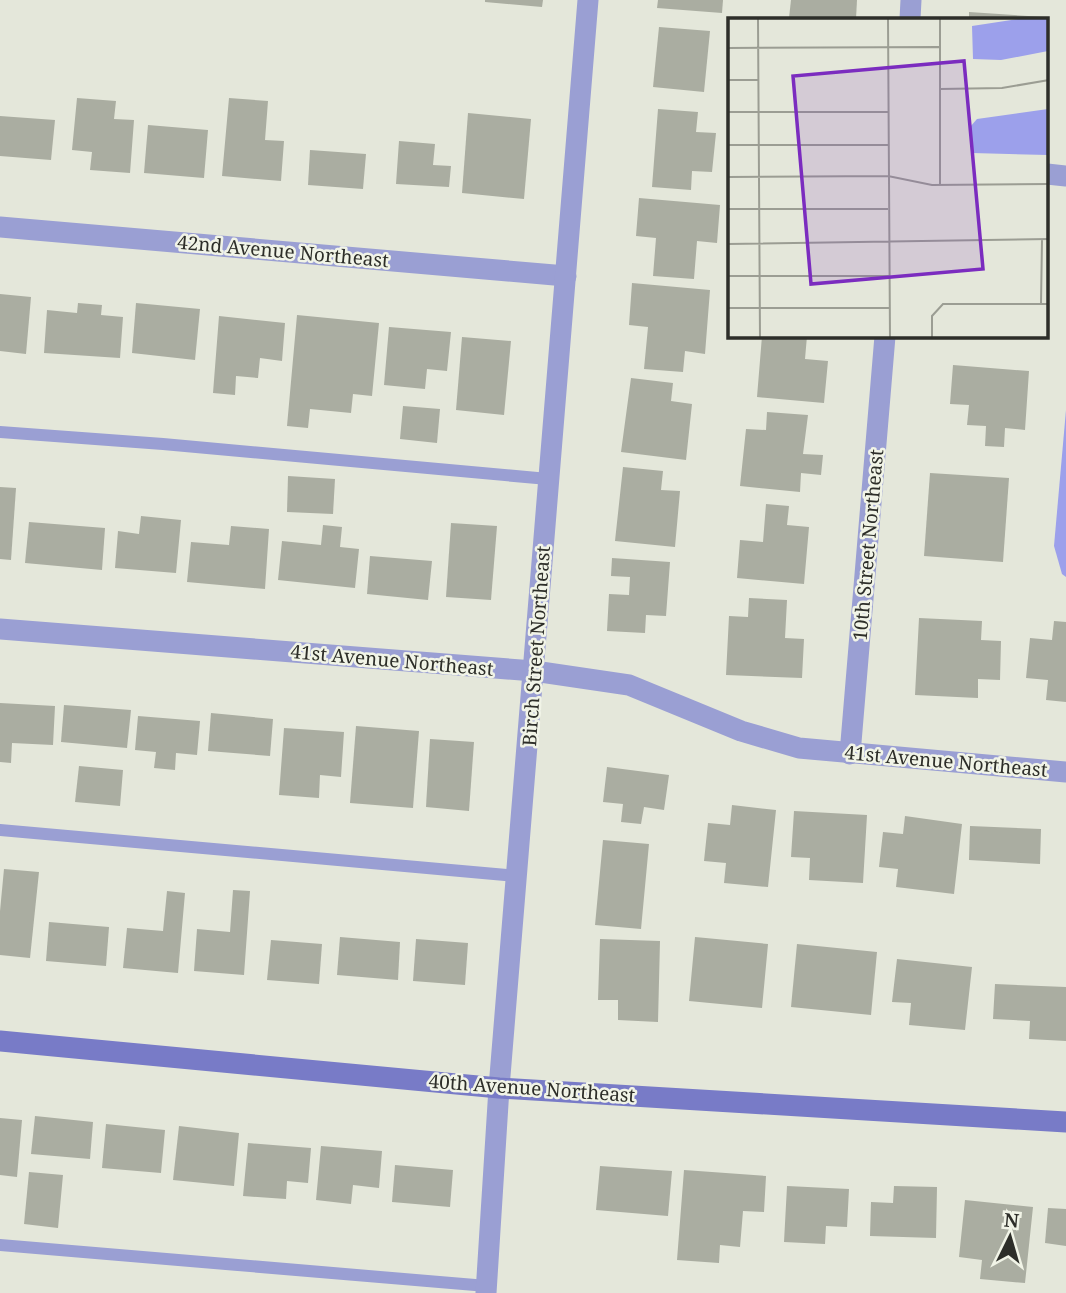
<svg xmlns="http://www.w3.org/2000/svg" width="1066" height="1293" viewBox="0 0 1066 1293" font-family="'Noto Serif',serif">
<rect width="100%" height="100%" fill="#e4e7da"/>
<polygon fill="#9ca0eb" points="1066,410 1066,577 1062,574 1054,546"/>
<g fill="#aaada1">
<polygon points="485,0 543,0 542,7 485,2"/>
<polygon points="658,0 723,0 722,13 657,8"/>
<polygon points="791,0 857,0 856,19 789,18"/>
<polygon points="969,12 1044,17 1044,19 969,19"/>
<polygon points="659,27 710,31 704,92 653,87"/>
<polygon points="77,98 116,101 114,119 134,120 130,173 90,170 92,152 72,150"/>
<polygon points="229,98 268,101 265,140 284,141 281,181 222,176"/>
<polygon points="658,109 698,112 696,132 716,133 712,172 692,171 691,190 652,187"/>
<polygon points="468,113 531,119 524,199 462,193"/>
<polygon points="0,116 55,120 51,160 0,156"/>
<polygon points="148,125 208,130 204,178 144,173"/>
<polygon points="399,141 435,144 433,165 451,166 449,187 396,184"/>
<polygon points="310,150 366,154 363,189 308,185"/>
<polygon points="639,198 720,205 717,243 697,241 694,279 653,276 656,238 636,236"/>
<polygon points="632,283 710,290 705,354 685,351 683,372 644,369 648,327 629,325"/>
<polygon points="0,294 31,297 26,354 0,351"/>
<polygon points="78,303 102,305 101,315 123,317 120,358 44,353 47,310 77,313"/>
<polygon points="136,303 200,309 195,360 132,353"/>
<polygon points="297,315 379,323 372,396 353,394 351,413 310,409 308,428 287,426"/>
<polygon points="219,316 285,323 282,361 260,358 258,378 236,376 235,395 213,393"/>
<polygon points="389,327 451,332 447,371 427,369 425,389 384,385"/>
<polygon points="762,336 807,336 805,359 828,361 824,403 757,397"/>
<polygon points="462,337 511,341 504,415 456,410"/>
<polygon points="953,365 1029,371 1025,430 1005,428 1004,447 985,446 986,426 967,425 969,405 950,404"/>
<polygon points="631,378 673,383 671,401 692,404 686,460 621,452"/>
<polygon points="403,406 440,409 437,443 400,439"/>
<polygon points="767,412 808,415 803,454 823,455 821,475 801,473 800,492 740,486 746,429 766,430"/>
<polygon points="623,467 663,471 661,490 680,491 675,547 615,541"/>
<polygon points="930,473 1009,478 1003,562 924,556"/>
<polygon points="288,476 335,479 333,514 287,512"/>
<polygon points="0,487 16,488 11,560 0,559"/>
<polygon points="766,504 789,506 787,525 809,527 804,584 737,578 740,540 763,542"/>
<polygon points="141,516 181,520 176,573 115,568 118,531 139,534"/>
<polygon points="29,522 105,528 102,570 25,563"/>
<polygon points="451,523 497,526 491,600 446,597"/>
<polygon points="323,525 342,527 340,547 359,549 355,588 278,580 282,541 321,545"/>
<polygon points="231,526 269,529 265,589 187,582 191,542 229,545"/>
<polygon points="370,556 432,561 428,600 367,594"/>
<polygon points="612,558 670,562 666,616 646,615 645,633 607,631 609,594 629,595 630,577 611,576"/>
<polygon points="749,598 787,600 785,638 804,639 802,678 726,675 729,616 748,617"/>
<polygon points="919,618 982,621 981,640 1001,641 1000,680 978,679 978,698 915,695"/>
<polygon points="1054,621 1066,622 1066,702 1046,700 1048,680 1026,678 1030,638 1052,640"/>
<polygon points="0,703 55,706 53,745 12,743 11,763 0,762"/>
<polygon points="64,705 131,710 127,748 61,742"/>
<polygon points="211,713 273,719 270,756 208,751"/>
<polygon points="138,716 200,721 197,755 176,753 175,770 154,768 156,752 135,750"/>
<polygon points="356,726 419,731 413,808 350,803"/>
<polygon points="284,728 344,732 341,777 320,775 319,798 279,795"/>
<polygon points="430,739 474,742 469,811 426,807"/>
<polygon points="79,766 123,770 120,806 75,802"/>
<polygon points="607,767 669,775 664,810 644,807 641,824 621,822 623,804 603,802"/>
<polygon points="732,805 776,810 768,887 724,883 726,863 704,861 708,823 730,825"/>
<polygon points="794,811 867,815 863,883 809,880 810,858 791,857"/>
<polygon points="905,816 962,824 954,894 896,887 898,869 879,867 883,832 903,834"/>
<polygon points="970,826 1041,829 1040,864 969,860"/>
<polygon points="603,840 649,844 641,929 595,925"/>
<polygon points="4,869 39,872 30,958 0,955 0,911"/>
<polygon points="233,890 250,891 244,975 194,971 197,929 230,932"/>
<polygon points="167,891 185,893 178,973 123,968 127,928 163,931"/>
<polygon points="49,922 109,927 106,966 46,961"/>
<polygon points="340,937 400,942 398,980 337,975"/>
<polygon points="695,937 768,944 762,1008 689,1001"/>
<polygon points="416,939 468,943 465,985 413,981"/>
<polygon points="600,939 660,941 658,1022 618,1020 618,1000 598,1000"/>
<polygon points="271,940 322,944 319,984 267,980"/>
<polygon points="797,944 877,952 871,1015 791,1007"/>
<polygon points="897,959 972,967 965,1030 909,1025 911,1003 892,1002"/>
<polygon points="995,984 1066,987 1066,1041 1029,1039 1030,1021 993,1019"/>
<polygon points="35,1116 93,1122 90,1159 31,1154"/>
<polygon points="0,1118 22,1120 17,1177 0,1175"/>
<polygon points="106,1124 165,1130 161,1173 102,1168"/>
<polygon points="179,1126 239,1133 234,1186 173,1180"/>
<polygon points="248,1143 311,1148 308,1183 287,1181 286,1199 243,1196"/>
<polygon points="321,1146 382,1151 379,1188 353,1185 351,1204 316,1200"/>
<polygon points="395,1165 453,1170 450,1207 392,1202"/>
<polygon points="600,1166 672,1171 668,1216 596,1210"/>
<polygon points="684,1170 766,1176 764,1212 743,1211 740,1247 720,1245 719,1263 677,1260"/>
<polygon points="29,1172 63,1175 58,1228 24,1224"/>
<polygon points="787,1186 849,1189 847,1227 826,1226 825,1244 784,1242"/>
<polygon points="894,1186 937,1187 936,1238 870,1236 871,1202 893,1203"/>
<polygon points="965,1200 1033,1207 1025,1283 980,1279 982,1260 959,1257"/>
<polygon points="1048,1208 1066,1209 1066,1246 1045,1243"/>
</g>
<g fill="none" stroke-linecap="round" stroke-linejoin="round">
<g stroke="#9a9fd3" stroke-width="12">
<polyline points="0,432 163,444 548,479"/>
<polyline points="0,830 517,876"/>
<polyline points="0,1245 487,1286"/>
</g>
<g stroke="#9a9fd3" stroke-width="21">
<polyline points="910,19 911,0"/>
<polyline points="1047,174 1066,176"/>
<polyline points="0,227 566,276"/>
<polyline points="0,629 534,671 629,685 741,731 799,748 1066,772"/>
<polyline points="850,754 885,336"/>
<polyline points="486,1293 499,1088 588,0"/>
</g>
<polyline stroke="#787bc7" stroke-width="21" points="0,1041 499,1088 1066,1122"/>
</g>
<g text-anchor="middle" stroke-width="5" stroke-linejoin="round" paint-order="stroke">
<g font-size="19" fill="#2d2e29" stroke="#f1f4e7">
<text transform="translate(283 251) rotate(5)" y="7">42nd Avenue Northeast</text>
<text transform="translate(868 545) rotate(-85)" y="7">10th Street Northeast</text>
<text transform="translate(536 646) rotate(-86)" y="7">Birch Street Northeast</text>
<text transform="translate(392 660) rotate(5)" y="7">41st Avenue Northeast</text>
<text transform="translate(946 761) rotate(5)" y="7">41st Avenue Northeast</text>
<text transform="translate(532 1088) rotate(4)" y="7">40th Avenue Northeast</text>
</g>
</g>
<g transform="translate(728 18)">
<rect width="320" height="320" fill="#e4e7da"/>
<path d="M 290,1 L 320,1 L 320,33 L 273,42 L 245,41 L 244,8 ZM 320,91 L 320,137 L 244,135 L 242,109 L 249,101 Z" fill="#9ca0eb"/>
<path fill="none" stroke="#9b9d93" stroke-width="2" d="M 30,1 L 32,320M 160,1 L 162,320M 212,1 L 212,167M 0,30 L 211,29M 0,62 L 31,62M 212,71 L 274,70 L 321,62M 0,94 L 160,94M 0,127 L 160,127M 0,159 L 160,158 L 204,167 L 321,166M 0,191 L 160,191M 0,226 L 321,221M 0,258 L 161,258M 313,286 L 314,222M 0,290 L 162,290M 204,320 L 204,298 L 215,286 L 321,286"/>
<path fill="#7b2cbf" fill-opacity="0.15" stroke="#7b2cbf" stroke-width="3.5" d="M 236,43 L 255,251 L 83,266 L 65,58 Z"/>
<rect width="320" height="320" fill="none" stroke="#2d2e29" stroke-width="3.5"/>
</g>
<g transform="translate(1010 1237) rotate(5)" stroke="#f1f4e7" stroke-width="5" paint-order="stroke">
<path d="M0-5L12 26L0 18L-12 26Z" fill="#2d2e29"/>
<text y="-10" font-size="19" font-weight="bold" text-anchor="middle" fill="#2d2e29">N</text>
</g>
</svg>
